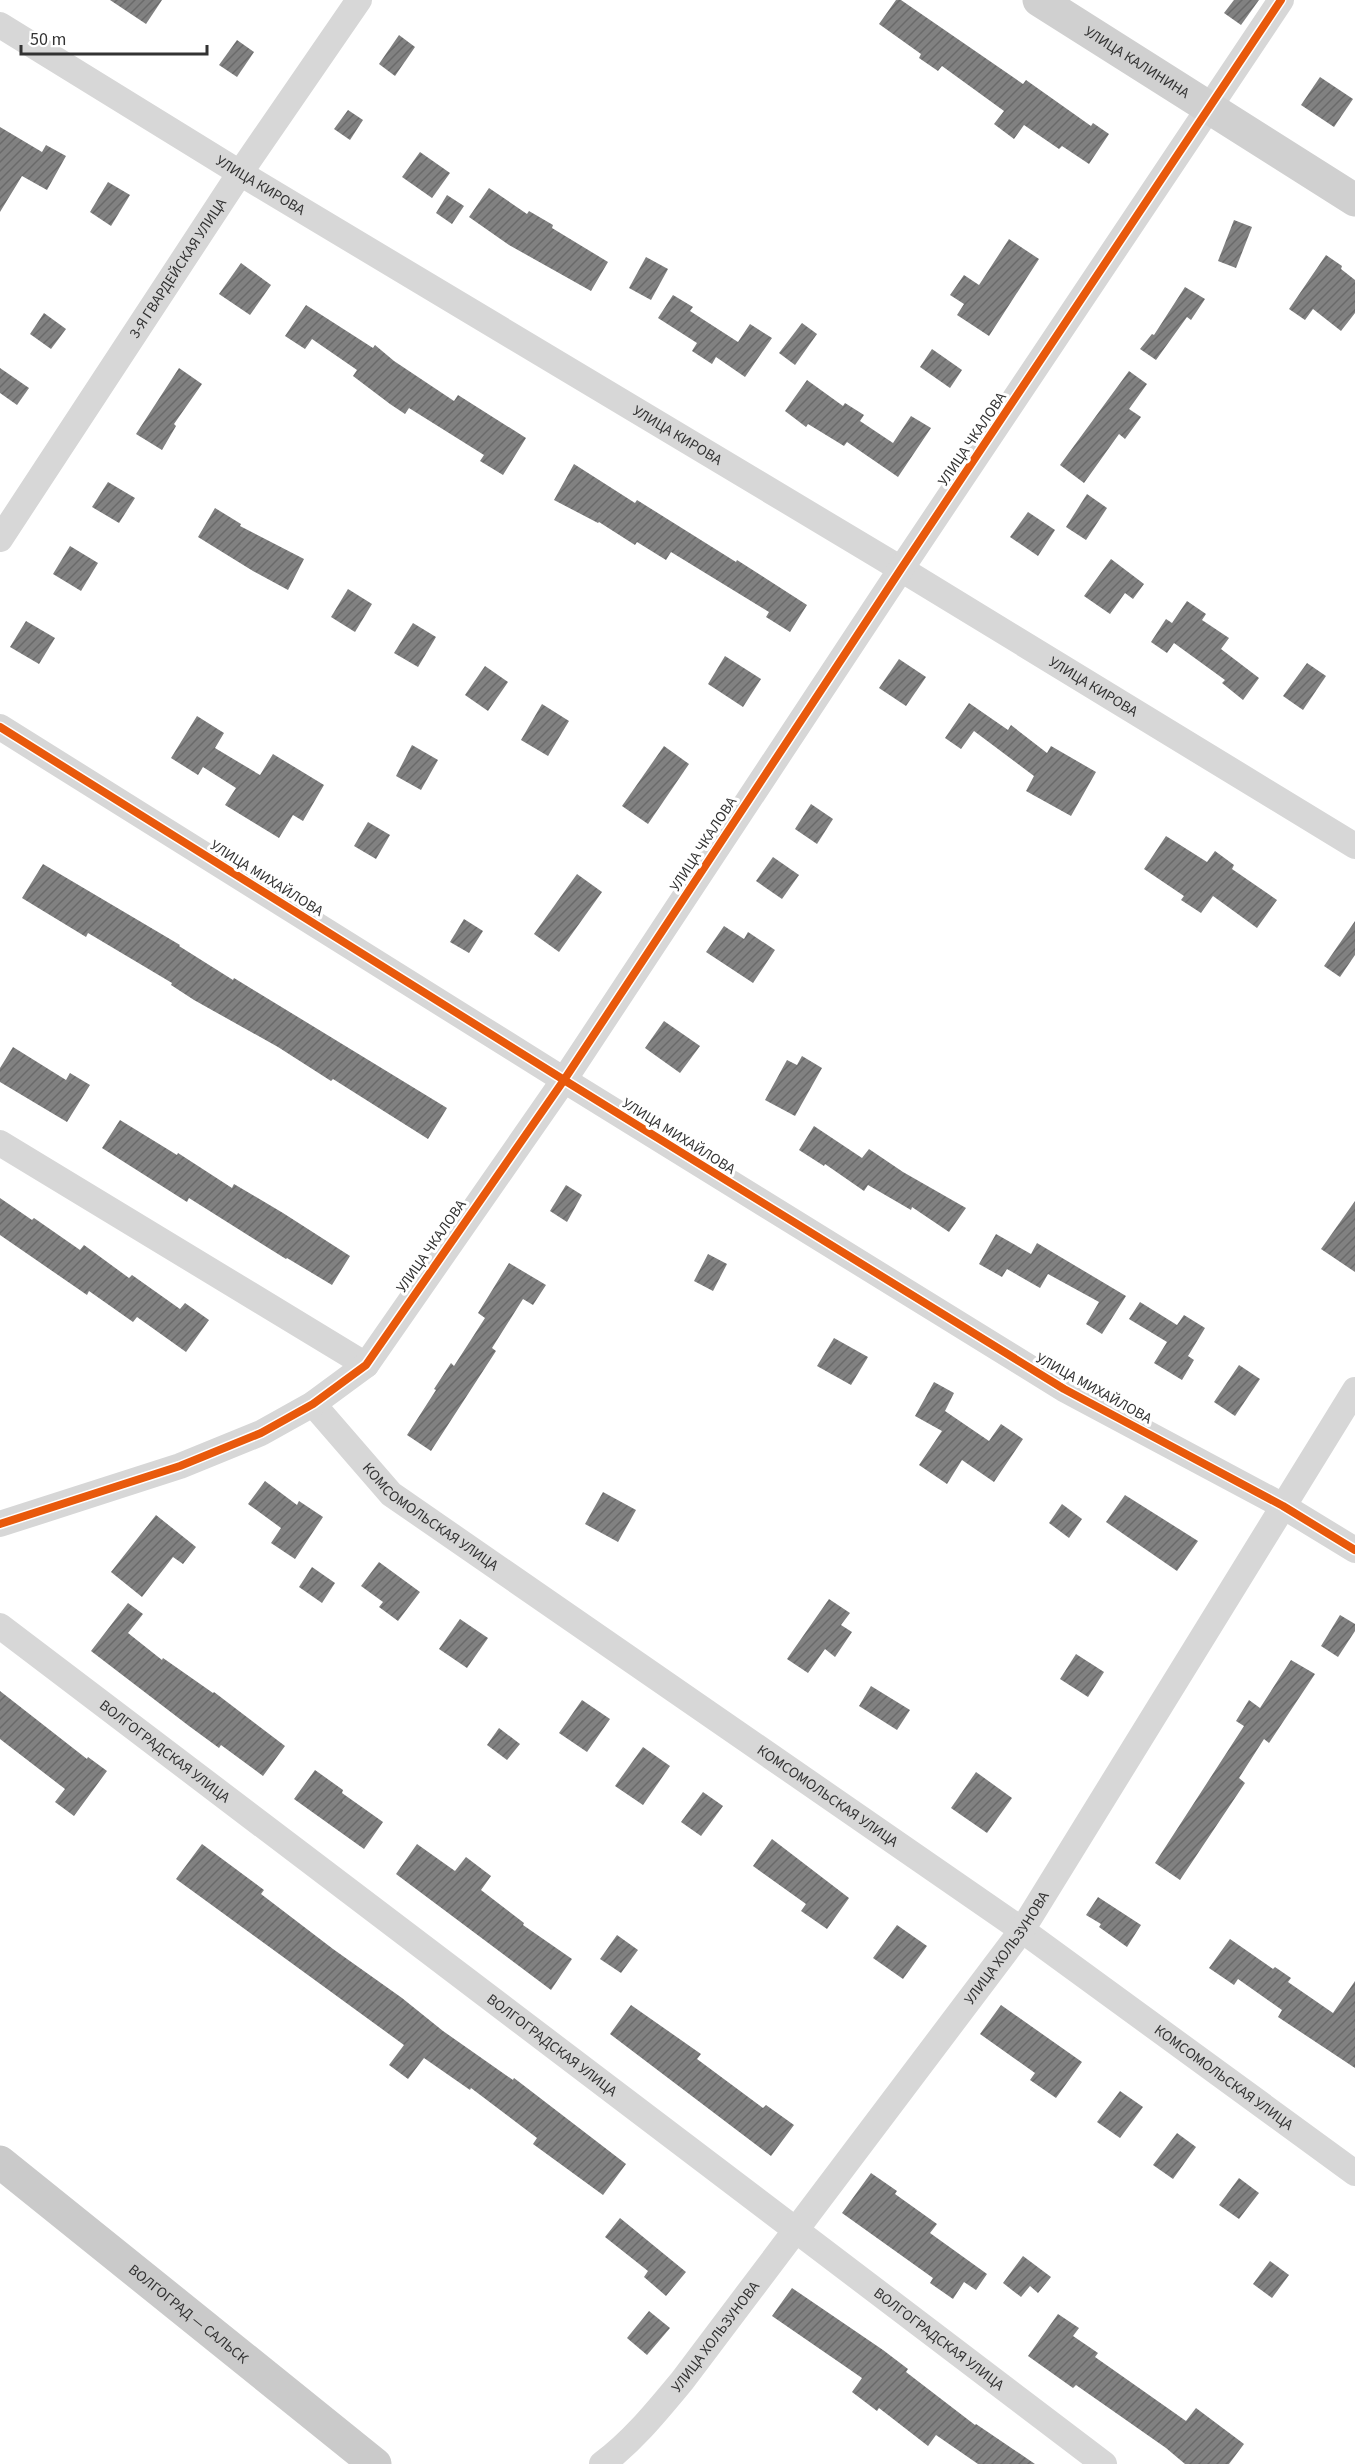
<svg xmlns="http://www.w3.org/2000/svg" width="1355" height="2464" viewBox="0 0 1355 2464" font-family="'Source Sans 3',sans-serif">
<defs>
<pattern id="building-hatch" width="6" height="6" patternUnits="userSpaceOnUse" patternTransform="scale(1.5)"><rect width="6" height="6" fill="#818181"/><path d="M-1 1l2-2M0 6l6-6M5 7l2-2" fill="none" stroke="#6a6a6a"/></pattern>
</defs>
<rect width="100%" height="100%" fill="#fff"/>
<g fill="url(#building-hatch)">
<polygon points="110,0 162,0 146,24"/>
<polygon points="896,0 901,0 1023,84 1026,80 1091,126 1093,123 1109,134 1089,164 1062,146 1059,149 1024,125 1014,139 994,124 1004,111 942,66 938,71 919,58 921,54 879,24"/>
<polygon points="1234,0 1259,0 1241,25 1224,13"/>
<polygon points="399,35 415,47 395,76 379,64"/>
<polygon points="237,40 254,52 237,77 219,65"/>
<polygon points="1320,77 1353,99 1334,127 1301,105"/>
<polygon points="348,110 363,120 350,140 334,129"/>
<polygon points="0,127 42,152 46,145 66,156 47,190 22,176 0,212"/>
<polygon points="420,152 450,173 432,198 402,177"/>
<polygon points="108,182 130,195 111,226 90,212"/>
<polygon points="489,188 527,214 529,211 553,225 552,228 608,262 591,291 509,245 469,217"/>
<polygon points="447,195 464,206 452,224 436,213"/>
<polygon points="1234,220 1252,227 1236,268 1218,261"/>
<polygon points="1009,239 1039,259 989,336 957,315 964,304 950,295 964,275 979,285"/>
<polygon points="1326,255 1342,266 1341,269 1355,280 1355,313 1341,331 1313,309 1305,320 1289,309"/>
<polygon points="646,257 668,269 651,300 629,288"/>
<polygon points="241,263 271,285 250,315 219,294"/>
<polygon points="1185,287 1205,299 1191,320 1187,317 1156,360 1140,349 1152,334 1154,335"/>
<polygon points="673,295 693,307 690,311 738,342 750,324 772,338 745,377 716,357 712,364 692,351 697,343 658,318"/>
<polygon points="306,305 373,348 375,345 394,361 454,401 458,395 526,438 503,475 480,461 484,455 409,408 405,414 390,404 353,376 357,370 312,339 305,349 285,336"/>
<polygon points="44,313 66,329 51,349 30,334"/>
<polygon points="802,323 817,334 795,365 779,353"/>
<polygon points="932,349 962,370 950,388 920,367"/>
<polygon points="0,368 29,388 17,405 0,393"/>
<polygon points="179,368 202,384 174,424 176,426 162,450 136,434"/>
<polygon points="1129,371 1147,384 1129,409 1141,417 1125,439 1119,434 1084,483 1060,465"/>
<polygon points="807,380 843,406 845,403 864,415 860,421 893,443 911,416 931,428 898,477 847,442 844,446 808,424 806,427 785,411"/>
<polygon points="574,464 635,503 637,500 736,562 737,560 807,605 790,632 766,617 769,612 671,552 666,560 637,542 635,545 599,522 598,523 554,500"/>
<polygon points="108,482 135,498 119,523 92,507"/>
<polygon points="1087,494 1107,508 1086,540 1066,527"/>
<polygon points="215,508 241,524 240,526 304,559 288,590 253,571 198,537"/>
<polygon points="1028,512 1055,530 1038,556 1010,537"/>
<polygon points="70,546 98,563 81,591 53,574"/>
<polygon points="1111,559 1144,584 1133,599 1125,593 1110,614 1084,596"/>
<polygon points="348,589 372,604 355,632 331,617"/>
<polygon points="1187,601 1206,614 1202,620 1229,638 1221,649 1259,678 1243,700 1222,683 1225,680 1174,643 1167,653 1151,642 1166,619 1172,623"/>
<polygon points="26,621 55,638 39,664 10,647"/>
<polygon points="413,623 436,637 418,667 394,653"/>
<polygon points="725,656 761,679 743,707 708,684"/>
<polygon points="899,659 926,677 906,706 879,688"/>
<polygon points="1307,663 1326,676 1303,710 1283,696"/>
<polygon points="485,666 508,682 488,711 465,695"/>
<polygon points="969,703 1008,730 1011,725 1047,753 1051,746 1096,772 1071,816 1026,791 1034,776 974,731 961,749 945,738"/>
<polygon points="542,704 569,721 548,756 521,740"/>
<polygon points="197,716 224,733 215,748 260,775 273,754 324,785 303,821 293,815 279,838 225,805 236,788 203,767 198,775 171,758"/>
<polygon points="412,745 438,760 421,790 396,776"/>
<polygon points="664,746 689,764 648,824 622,806"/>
<polygon points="811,804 833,819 817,844 795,829"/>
<polygon points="368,822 390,835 376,859 354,846"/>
<polygon points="1166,836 1207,862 1215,851 1234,865 1232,869 1277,900 1257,928 1213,896 1201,913 1181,900 1184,896 1144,869"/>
<polygon points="773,857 799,875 782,899 756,881"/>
<polygon points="43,864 180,945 179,946 233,980 234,978 447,1108 428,1139 333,1079 331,1081 278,1047 194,1000 171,985 172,983 88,933 86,937 22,898"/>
<polygon points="577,874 602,892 559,952 534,934"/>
<polygon points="464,919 483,931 469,953 450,942"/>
<polygon points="1355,921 1355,955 1340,977 1324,966"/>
<polygon points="724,926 744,939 748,932 775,950 753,983 706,952"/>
<polygon points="664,1021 700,1046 680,1073 645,1048"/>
<polygon points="13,1047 66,1080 70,1073 90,1085 67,1122 0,1082 0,1068"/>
<polygon points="802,1056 822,1068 795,1116 765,1100 787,1060 797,1065"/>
<polygon points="120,1120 177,1155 178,1153 232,1188 234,1184 283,1213 350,1256 332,1285 287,1258 286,1259 189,1198 187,1202 102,1148"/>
<polygon points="814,1126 862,1158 869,1149 903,1172 966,1208 949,1232 912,1207 911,1210 868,1185 864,1191 825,1164 824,1166 799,1150"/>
<polygon points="566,1185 582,1195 567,1222 550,1211"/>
<polygon points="0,1198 32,1220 34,1218 80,1250 84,1245 129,1278 132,1275 180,1309 185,1303 209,1320 186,1352 137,1317 133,1322 89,1291 87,1295 0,1235"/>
<polygon points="1355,1201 1355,1272 1321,1249"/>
<polygon points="996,1234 1031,1254 1037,1243 1126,1296 1102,1334 1086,1324 1099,1302 1048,1274 1040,1288 1007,1269 1002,1277 979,1264"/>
<polygon points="708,1254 727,1264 713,1291 694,1281"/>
<polygon points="509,1263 546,1285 533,1305 523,1299 492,1348 496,1351 431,1451 407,1435 436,1390 434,1389 451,1363 454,1366 485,1318 478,1313"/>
<polygon points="1140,1302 1177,1325 1184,1315 1205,1328 1188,1356 1194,1360 1182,1380 1154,1363 1167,1342 1129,1319"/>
<polygon points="834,1338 868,1357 851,1385 817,1366"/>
<polygon points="1239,1365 1260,1379 1235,1416 1214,1402"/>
<polygon points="934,1382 954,1393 945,1411 989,1441 1001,1424 1023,1439 994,1482 962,1460 947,1484 919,1465 942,1431 915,1416"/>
<polygon points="265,1481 297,1505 299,1501 323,1517 295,1559 271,1543 281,1528 248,1504"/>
<polygon points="603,1492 636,1510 618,1542 585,1524"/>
<polygon points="1125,1495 1198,1541 1177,1571 1106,1522"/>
<polygon points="1062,1504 1082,1519 1069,1538 1049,1523"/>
<polygon points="156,1515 196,1547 183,1564 173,1557 142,1597 111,1572"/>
<polygon points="379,1562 420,1592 398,1621 379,1607 383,1602 361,1586"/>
<polygon points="312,1567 335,1583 322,1603 299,1587"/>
<polygon points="829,1599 850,1613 841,1625 852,1632 835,1657 825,1649 808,1673 787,1659"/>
<polygon points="128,1603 143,1614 128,1633 162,1660 163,1658 213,1693 214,1692 285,1746 263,1776 221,1745 219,1748 189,1726 91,1651"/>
<polygon points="1340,1615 1355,1624 1355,1631 1338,1657 1321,1646"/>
<polygon points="460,1619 488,1638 467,1668 439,1649"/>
<polygon points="1076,1654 1104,1672 1088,1697 1060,1679"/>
<polygon points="1291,1660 1315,1674 1269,1743 1264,1739 1239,1778 1245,1783 1180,1880 1155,1863 1244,1726 1236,1721 1249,1700 1260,1708"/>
<polygon points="871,1686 910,1710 897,1730 859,1706"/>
<polygon points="0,1691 87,1759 88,1757 107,1771 74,1816 55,1802 65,1789 0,1739"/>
<polygon points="582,1700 610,1719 587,1752 559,1733"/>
<polygon points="499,1728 520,1744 507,1760 487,1745"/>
<polygon points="643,1747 670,1766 643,1805 615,1786"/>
<polygon points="315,1770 343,1790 342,1793 383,1822 364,1849 294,1799"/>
<polygon points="976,1772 1012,1798 987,1833 951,1808"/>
<polygon points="703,1792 723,1806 701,1836 681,1822"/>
<polygon points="772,1839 849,1898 827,1929 801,1911 806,1904 753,1866"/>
<polygon points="202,1844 264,1890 261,1894 333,1949 402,1998 443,2031 513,2080 514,2078 626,2164 603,2195 533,2144 537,2138 471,2088 470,2090 424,2058 408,2079 389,2065 404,2045 176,1879"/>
<polygon points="417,1844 455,1871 466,1857 491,1876 481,1890 524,1923 523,1925 572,1959 551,1990 396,1874"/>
<polygon points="1098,1897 1141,1925 1127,1947 1099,1927 1101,1924 1086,1915"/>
<polygon points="897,1925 927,1946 903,1979 873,1958"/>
<polygon points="617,1935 638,1950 621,1973 600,1959"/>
<polygon points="1230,1939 1273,1969 1275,1967 1291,1978 1288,1982 1333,2013 1355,1981 1355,2068 1278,2017 1282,2010 1238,1979 1234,1985 1209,1968"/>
<polygon points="631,2005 701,2054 697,2059 763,2108 766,2105 794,2125 771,2156 610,2034"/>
<polygon points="1001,2005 1082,2062 1056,2098 1030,2080 1035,2073 980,2034"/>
<polygon points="1120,2091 1143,2107 1120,2138 1097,2122"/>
<polygon points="1177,2133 1196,2147 1173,2179 1153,2165"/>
<polygon points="871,2173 897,2191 895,2194 937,2224 930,2233 987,2274 976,2290 964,2282 953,2299 930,2283 933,2278 842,2213"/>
<polygon points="1239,2178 1259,2193 1239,2219 1219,2205"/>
<polygon points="620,2218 686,2272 666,2296 644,2277 648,2271 605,2237"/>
<polygon points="1023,2256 1051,2277 1038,2293 1030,2286 1021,2297 1003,2283"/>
<polygon points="1270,2261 1289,2275 1272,2298 1253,2284"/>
<polygon points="792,2288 883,2350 908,2369 906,2372 975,2425 976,2424 1035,2464 978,2464 936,2435 928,2446 879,2408 877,2411 852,2392 862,2378 772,2316"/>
<polygon points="649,2311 670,2328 647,2355 627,2338"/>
<polygon points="1058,2314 1079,2328 1073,2336 1098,2353 1095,2357 1186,2421 1196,2408 1244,2444 1229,2464 1185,2464 1166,2448 1076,2385 1073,2388 1028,2356"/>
</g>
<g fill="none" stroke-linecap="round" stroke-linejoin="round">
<g stroke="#d7d7d7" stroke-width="26">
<path id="s1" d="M 0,25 L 240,173 L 901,569 L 1355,846"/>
<path id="s2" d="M 0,539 L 240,173 L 359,0"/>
<polyline points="0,727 564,1080 1064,1389 1283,1506 1355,1550"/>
<polyline points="0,1143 366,1365"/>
<path id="s3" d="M 313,1404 L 391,1494 L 1022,1930 L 1355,2173"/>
<polyline points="0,1524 180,1466 261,1433 313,1404 366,1365 564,1080 901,569 1281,0"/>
<path id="s4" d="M 0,1626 L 1104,2464"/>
<path id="s5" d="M 602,2464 C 633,2441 657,2411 682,2381 L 1022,1930 L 1355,1390"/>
</g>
<path stroke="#d0d0d0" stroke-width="33" id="s6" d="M 1039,0 L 1355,200"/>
<path stroke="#cacaca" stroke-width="33" id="s7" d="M 0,2162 L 375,2464"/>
<defs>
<g id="cycleway">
<polyline points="0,727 564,1080 1064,1389 1283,1506 1355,1550"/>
<polyline points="0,1524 180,1466 261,1433 313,1404 366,1365 564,1080 901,569 1281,0"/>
</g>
</defs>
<use href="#cycleway" stroke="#fff" stroke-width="11"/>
<use href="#cycleway" stroke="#e8590c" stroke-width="8"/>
</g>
<g text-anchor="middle" stroke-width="6" stroke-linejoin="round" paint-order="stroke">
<g font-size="15" fill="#333" stroke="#fff">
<text dy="5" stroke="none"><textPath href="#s6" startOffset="116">УЛИЦА КАЛИНИНА</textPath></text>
<text dy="5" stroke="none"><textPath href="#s1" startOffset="306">УЛИЦА КИРОВА</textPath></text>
<text dy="5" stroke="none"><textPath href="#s2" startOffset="324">3-Я ГВАРДЕЙСКАЯ УЛИЦА</textPath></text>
<text dy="5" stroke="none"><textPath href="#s1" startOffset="792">УЛИЦА КИРОВА</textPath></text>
<text transform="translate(972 439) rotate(-56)" y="5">УЛИЦА ЧКАЛОВА</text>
<text dy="5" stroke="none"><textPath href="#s1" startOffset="1278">УЛИЦА КИРОВА</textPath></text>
<text transform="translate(703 844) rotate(-57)" y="5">УЛИЦА ЧКАЛОВА</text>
<text transform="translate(267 878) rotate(32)" y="5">УЛИЦА МИХАЙЛОВА</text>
<text transform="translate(679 1136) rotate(32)" y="5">УЛИЦА МИХАЙЛОВА</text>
<text transform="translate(431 1246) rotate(-55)" y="5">УЛИЦА ЧКАЛОВА</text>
<text transform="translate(1094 1388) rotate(29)" y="5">УЛИЦА МИХАЙЛОВА</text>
<text dy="5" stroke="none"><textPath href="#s3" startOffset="164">КОМСОМОЛЬСКАЯ УЛИЦА</textPath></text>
<text dy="5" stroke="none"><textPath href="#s4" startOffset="207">ВОЛГОГРАДСКАЯ УЛИЦА</textPath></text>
<text dy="5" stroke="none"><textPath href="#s3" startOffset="650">КОМСОМОЛЬСКАЯ УЛИЦА</textPath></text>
<text dy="5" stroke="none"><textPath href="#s5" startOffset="657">УЛИЦА ХОЛЬЗУНОВА</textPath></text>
<text dy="5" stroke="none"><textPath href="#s4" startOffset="693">ВОЛГОГРАДСКАЯ УЛИЦА</textPath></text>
<text dy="5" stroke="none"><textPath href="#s3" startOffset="1136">КОМСОМОЛЬСКАЯ УЛИЦА</textPath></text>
<text dy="5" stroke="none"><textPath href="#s7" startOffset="242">ВОЛГОГРАД — САЛЬСК</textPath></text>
<text dy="5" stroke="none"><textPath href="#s5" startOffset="171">УЛИЦА ХОЛЬЗУНОВА</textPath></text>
<text dy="5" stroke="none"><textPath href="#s4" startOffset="1179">ВОЛГОГРАДСКАЯ УЛИЦА</textPath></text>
</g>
</g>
<path d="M21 45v9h186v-9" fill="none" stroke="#333333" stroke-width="3"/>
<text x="30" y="45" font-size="18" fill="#333333" stroke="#ffffff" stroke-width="4.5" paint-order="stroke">50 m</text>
</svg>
